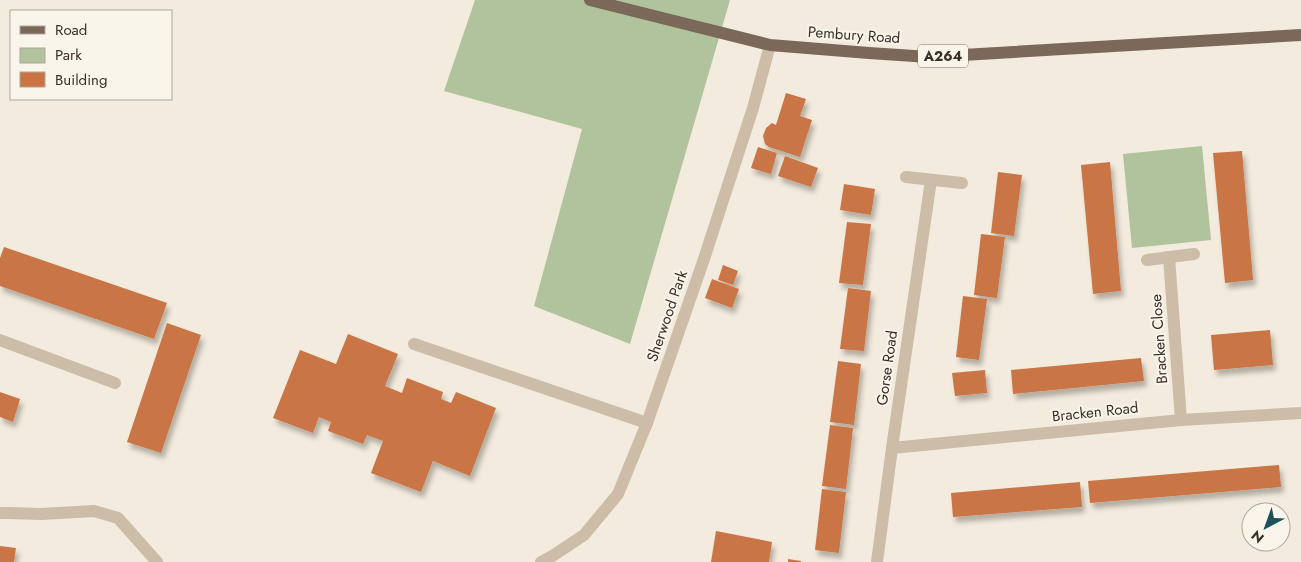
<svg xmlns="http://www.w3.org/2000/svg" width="1301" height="562" viewBox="0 0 1301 562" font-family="Jost,sans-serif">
<defs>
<filter id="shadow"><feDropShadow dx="3" dy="5.5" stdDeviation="2.5" flood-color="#0004"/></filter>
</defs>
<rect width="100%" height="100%" fill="#f3ebdd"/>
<g fill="#b1c39c">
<polygon points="475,0 730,0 630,344 534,306 582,129 444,91"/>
<polygon points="1202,146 1211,240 1132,248 1123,154"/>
</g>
<g fill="#ca7444" filter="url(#shadow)">
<polygon points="786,93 806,99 800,116 812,120 800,157 769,147 765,144 763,136 766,128 772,123 776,125"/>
<polygon points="758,147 777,153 771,174 751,168"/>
<polygon points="1242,151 1253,280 1225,283 1213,153"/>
<polygon points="785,156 818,168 811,187 778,176"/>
<polygon points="1110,162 1121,291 1093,294 1081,165"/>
<polygon points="998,172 1022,175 1014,236 991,233"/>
<polygon points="844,184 875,189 871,215 840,210"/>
<polygon points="847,222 871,224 863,285 839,283"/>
<polygon points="981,234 1005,237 997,298 974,295"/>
<polygon points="4,247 167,303 154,339 0,286 0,258"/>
<polygon points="723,265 738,271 733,285 718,280"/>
<polygon points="712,279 739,289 732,308 705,298"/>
<polygon points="848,288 871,291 864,351 840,349"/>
<polygon points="963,296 987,299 979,360 956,357"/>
<polygon points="167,323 201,335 161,453 127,442"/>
<polygon points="1270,330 1273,365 1214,370 1211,335"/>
<polygon points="348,334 398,354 385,386 402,393 407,378 443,392 441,399 451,403 456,392 496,408 470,476 433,461 421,492 371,473 383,441 367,435 363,444 328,431 331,422 319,417 313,433 273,418 300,350 336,364"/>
<polygon points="1141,358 1144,381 1013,394 1011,370"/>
<polygon points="838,361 861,364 854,425 830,422"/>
<polygon points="985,370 987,393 955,396 952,373"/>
<polygon points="0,392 20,399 13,422 0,417"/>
<polygon points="830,425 853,428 846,489 822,486"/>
<polygon points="1279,465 1281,487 1090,503 1088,481"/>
<polygon points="1080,482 1082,507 953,517 951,493"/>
<polygon points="822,489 846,492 839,553 815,550"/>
<polygon points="716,531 772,542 769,562 711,562"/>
<polygon points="0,546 16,548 14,562 0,562"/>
<polygon points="788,559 801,561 801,562 788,562"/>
</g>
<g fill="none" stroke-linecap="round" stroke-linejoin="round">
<g stroke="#ccbca8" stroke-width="12">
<polyline points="906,177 962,183"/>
<polyline points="1169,257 1181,420"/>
<polyline points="1147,260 1194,254"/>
<polyline points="0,340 115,383"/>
<polyline points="414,344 647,423"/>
<polyline points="892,448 1181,420 1301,413"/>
<polyline points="0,513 8,513 41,514 94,511 118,518 157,562"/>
<polyline points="541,562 554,555 584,535 618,494 647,423 704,259 753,108 770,45"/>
<polyline points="877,562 892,448 931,180"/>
</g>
<polyline stroke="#7b6859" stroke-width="12" points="590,0 770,45 869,53 929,57 1301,35"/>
</g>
<g text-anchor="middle" stroke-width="4" stroke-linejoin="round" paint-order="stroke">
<rect fill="#faf5ea" stroke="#726a63" stroke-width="1" x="918" y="44.5" width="50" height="23" rx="4"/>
<g font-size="14" font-weight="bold" fill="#382f29">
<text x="943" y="61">A264</text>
</g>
<g font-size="15" fill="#382f29" stroke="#faf5ea">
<text transform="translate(854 35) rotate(4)" y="5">Pembury Road</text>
<text transform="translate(667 316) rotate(-71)" y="5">Sherwood Park</text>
<text transform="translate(1159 339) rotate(-94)" y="5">Bracken Close</text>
<text transform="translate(887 368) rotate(-82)" y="5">Gorse Road</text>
<text transform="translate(1095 412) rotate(-6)" y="5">Bracken Road</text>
</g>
</g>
<rect x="10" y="10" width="162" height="90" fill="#faf5ea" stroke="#aca69d"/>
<rect x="20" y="26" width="25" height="8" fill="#7b6859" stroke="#aca69d"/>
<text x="55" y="35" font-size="15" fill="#382f29">Road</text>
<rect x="20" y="48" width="25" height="15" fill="#b1c39c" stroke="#aca69d"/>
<text x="55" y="60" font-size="15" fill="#382f29">Park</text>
<rect x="20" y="72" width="25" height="15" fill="#ca7444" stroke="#aca69d"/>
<text x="55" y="85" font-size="15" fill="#382f29">Building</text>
<g transform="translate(1266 527) rotate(221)"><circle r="24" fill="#faf5ea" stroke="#aca69d"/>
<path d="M0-4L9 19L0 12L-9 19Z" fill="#1c505b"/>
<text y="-8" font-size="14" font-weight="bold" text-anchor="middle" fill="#382f29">N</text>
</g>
</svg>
